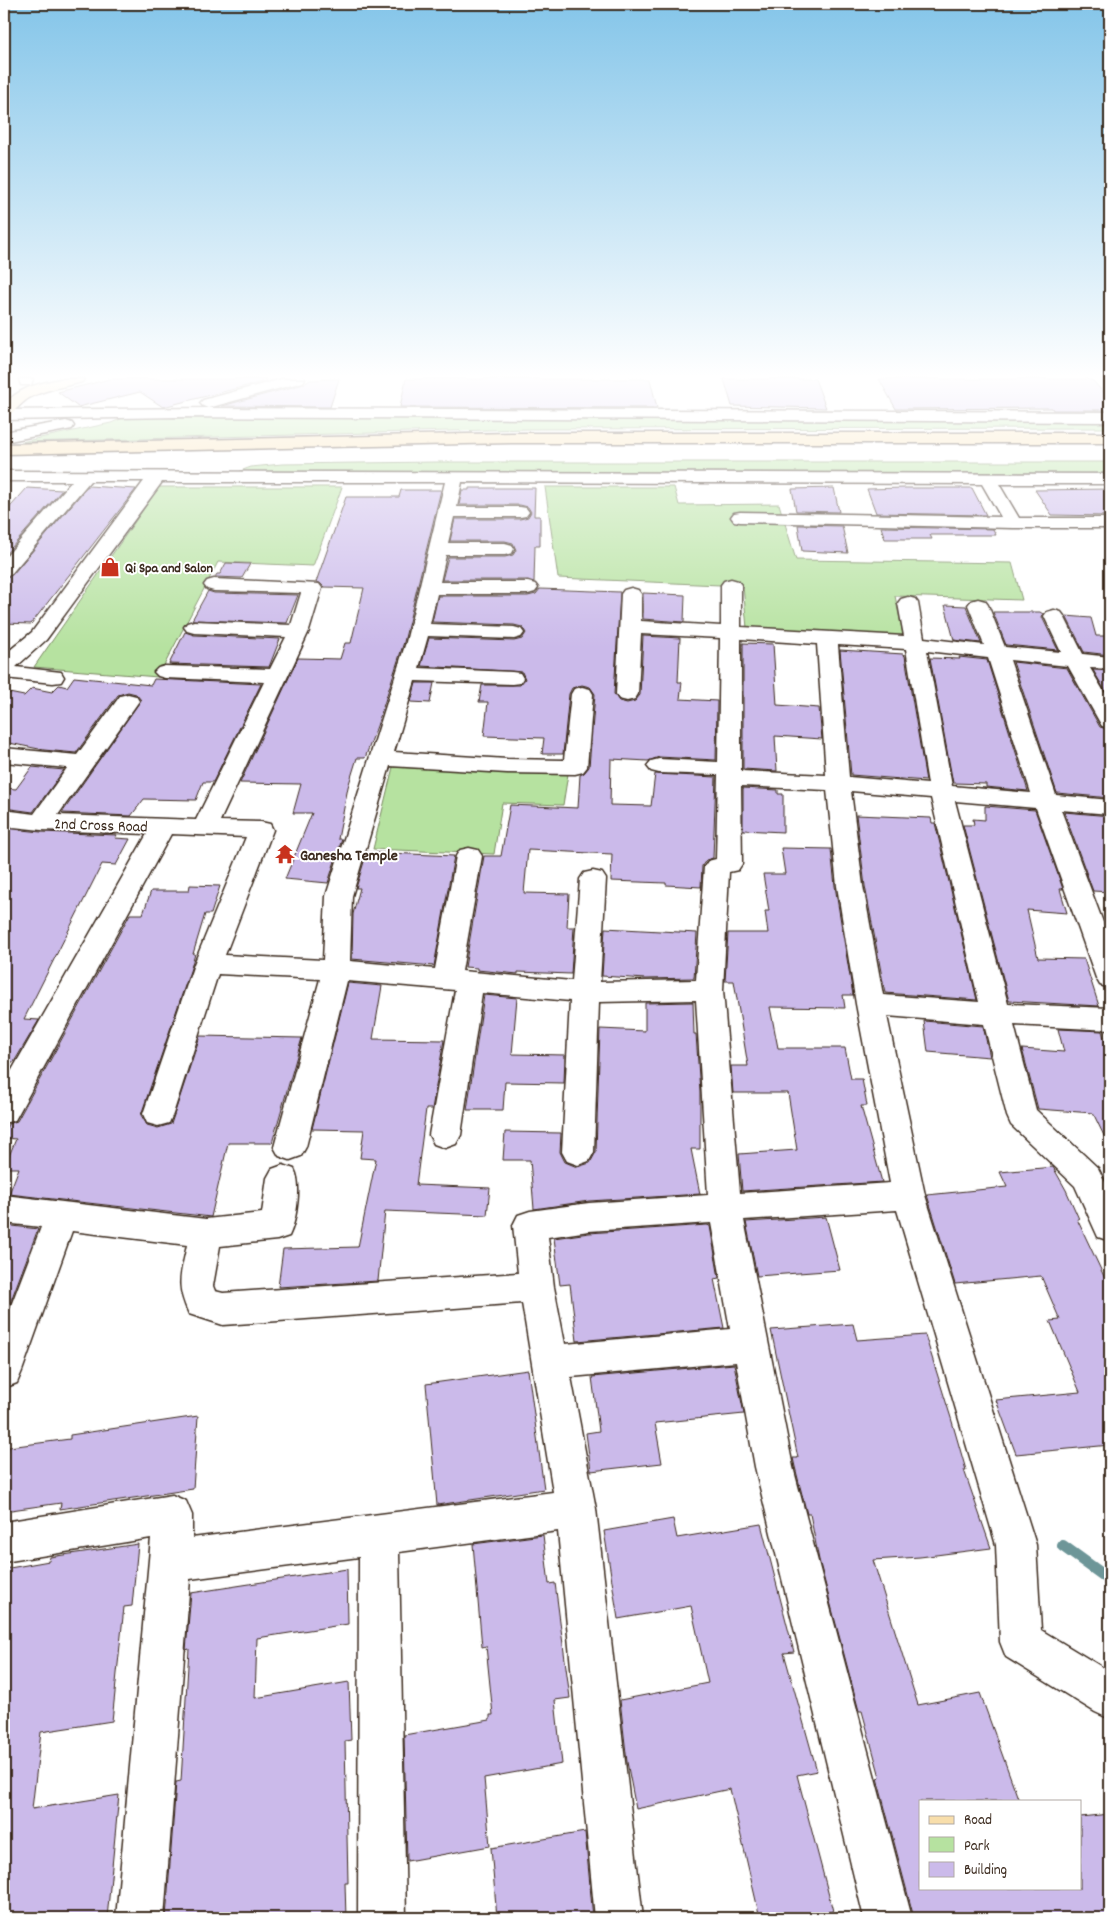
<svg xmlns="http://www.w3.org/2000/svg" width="1114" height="1922" viewBox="0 0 1114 1922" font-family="Dekko,sans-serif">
<rect width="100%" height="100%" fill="#fff"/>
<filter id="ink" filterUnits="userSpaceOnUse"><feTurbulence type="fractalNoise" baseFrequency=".02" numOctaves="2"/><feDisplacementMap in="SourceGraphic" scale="10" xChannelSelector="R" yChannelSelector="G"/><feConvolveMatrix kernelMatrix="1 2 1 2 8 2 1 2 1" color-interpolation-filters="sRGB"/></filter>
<g filter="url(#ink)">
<g fill="#b6e2a0" stroke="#78865f">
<polygon points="339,416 1110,417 1110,428 529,429 21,442 111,423 123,418"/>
<polygon points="435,462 1110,462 1110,473 240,471 251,467 282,464"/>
<polygon points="159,487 342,487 313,566 218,562 158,677 34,667"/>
<polygon points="545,487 674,487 679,505 779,504 796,560 1012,563 1022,600 895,596 904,639 747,628 743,586 558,578"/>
<polygon points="393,767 568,774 563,805 502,803 494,854 373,849"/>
</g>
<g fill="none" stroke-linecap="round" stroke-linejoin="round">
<polyline stroke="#6d9698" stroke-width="12" points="1063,1546 1110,1580"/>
</g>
<g fill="#cbbaea" stroke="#3b2a1e">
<polygon points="110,379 266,379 266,381 163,407 140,392 78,407 58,392"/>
<polygon points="339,379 330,407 222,406 304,384 310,380"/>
<polygon points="406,379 650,379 657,408 400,407"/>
<polygon points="724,379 815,379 826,408 732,406"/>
<polygon points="879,379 1087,379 1093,381 1110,400 1110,410 1053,410 1052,408 896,409"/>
<polygon points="88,486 136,489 31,624 4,623 4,578 12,575"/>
<polygon points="27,488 62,490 4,556 4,514"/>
<polygon points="469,488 535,488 534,516 540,516 540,546 535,546 534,582 528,580 442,580 448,557 505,557 513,555 516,550 513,543 505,541 450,541 455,519 520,519 528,517 531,512 528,507 520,505 459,505 462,490 469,490"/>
<polygon points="834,488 839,512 796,511 792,489"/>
<polygon points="905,488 972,488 986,515 876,513 867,489"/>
<polygon points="1110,489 1110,516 1052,515 1035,490"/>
<polygon points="401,490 441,490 404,642 377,726 365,758 357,758 348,787 338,839 342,839 328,883 285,879 312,813 293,813 301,784 240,783 298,658 340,659 345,643 351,643 364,588 324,587 320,583 316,582 346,497 399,497"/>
<polygon points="798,525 842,526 848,553 802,551"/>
<polygon points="881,527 993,529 996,535 930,535 932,539 885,539"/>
<polygon points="226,563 250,564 242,578 215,577 217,574 220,574"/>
<polygon points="540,589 620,592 614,694 619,701 627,703 635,701 640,695 643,636 680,638 678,682 682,682 680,699 717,701 716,760 659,757 648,761 611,759 610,805 651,806 655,774 716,777 713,858 706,860 702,866 701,887 666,885 666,883 611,881 612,854 528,850 524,893 569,894 567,927 574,927 571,974 518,972 518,974 477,970 477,968 465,967 484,856 501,856 510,805 578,808 580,775 584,773 589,767 595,694 590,687 582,685 572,688 569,694 563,754 542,754 544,738 484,736 488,702 479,702 482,685 520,685 525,679 522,672 421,666 429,638 514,641 522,639 526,633 522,627 514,625 432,622 438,596 528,596 536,594"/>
<polygon points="208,591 214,593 298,595 287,623 192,620"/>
<polygon points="643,593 685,595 684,622 643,619"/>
<polygon points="945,605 966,606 981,643 954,640"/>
<polygon points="993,612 1040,612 1043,614 1042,617 1058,650 1006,645"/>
<polygon points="1066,616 1091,618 1096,636 1110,636 1110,655 1084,652"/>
<polygon points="185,632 194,635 280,639 269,667 169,664"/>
<polygon points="743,643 773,644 777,705 819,708 822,739 775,736 777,771 743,769"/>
<polygon points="840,650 903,654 905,656 926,781 851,775"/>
<polygon points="959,657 987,660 1028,791 986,787 986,784 953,783 930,658 960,659"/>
<polygon points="1013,662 1067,668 1100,727 1110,730 1110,798 1057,793"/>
<polygon points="1093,670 1110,671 1110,699"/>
<polygon points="74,677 151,685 154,679 261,684 213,782 203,782 196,800 144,799 131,816 62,813 141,700 136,694 128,692 118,695 76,753 44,750 4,742 4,692 24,696 32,688 52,692 59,685 67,687"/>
<polygon points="416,683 434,683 430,703 411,702"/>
<polygon points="32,767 64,770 33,812 4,808 4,788 16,789"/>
<polygon points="743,788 778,790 778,794 783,794 783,832 743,830"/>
<polygon points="985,806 1035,810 1063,889 1060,889 1067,913 1027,910 1038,958 1084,959 1099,1006 1009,1001 963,825 974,825 973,819 985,820"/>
<polygon points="1064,812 1110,816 1110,892 1093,891"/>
<polygon points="856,815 931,818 932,823 935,823 977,1000 885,993 865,886"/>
<polygon points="4,828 41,832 117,835 115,838 130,839 116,865 102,864 24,1019 39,1020 14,1062 4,1062"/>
<polygon points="781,848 831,849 835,886 853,995 843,995 845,1008 770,1007 778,1048 845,1048 851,1079 862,1079 867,1106 861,1106 882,1182 742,1191 739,1154 797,1150 788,1093 733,1093 731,1066 748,1066 734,981 725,981 728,933 768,933 765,911 769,911 763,874 785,874"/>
<polygon points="367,852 454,856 434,966 352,959 353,914 360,888 356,888"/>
<polygon points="190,885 220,886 211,914 205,914 193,954 195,954 191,968 141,1115 147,1125 158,1128 171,1124 200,1036 302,1038 272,1143 228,1143 211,1217 9,1194 19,1168 4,1168 16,1139 4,1138 4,1134 8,1124 17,1121 130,914 143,914 151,891 189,891"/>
<polygon points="605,928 697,933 694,978 645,979 602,976"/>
<polygon points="348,983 382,986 373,1039 444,1040 432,1109 426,1109 416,1185 490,1188 487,1215 385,1211 378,1281 278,1287 283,1249 358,1247 376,1159 360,1158 364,1130 312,1129"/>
<polygon points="484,995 517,998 512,1054 565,1055 564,1083 505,1082 503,1110 467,1110"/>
<polygon points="693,1002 694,1034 696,1034 700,1092 700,1149 691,1149 700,1194 589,1201 534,1209 530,1160 503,1160 505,1132 561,1133 560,1152 565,1162 577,1167 590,1163 596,1152 600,1029 645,1031 645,1003"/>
<polygon points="924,1021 983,1026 990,1057 928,1052"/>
<polygon points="1058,1029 1102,1031 1110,1058 1110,1148 1093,1113 1038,1109 1022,1049 1064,1052"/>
<polygon points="1053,1167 1066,1190 1079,1219 1077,1219 1110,1289 1110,1445 1016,1454 996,1400 1080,1392 1050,1321 1060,1320 1041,1276 955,1284 927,1195 1007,1187 1000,1172"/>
<polygon points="826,1217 840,1270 757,1276 746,1222"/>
<polygon points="4,1225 38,1229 4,1319"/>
<polygon points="707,1225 710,1226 719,1278 714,1279 724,1328 577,1341 570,1284 560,1285 554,1238 589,1233"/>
<polygon points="853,1324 857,1340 925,1335 951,1418 966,1470 964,1470 991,1548 920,1557 873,1560 918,1705 980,1693 1019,1801 920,1801 920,1888 1080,1888 1080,1817 1110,1814 1110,1918 914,1918 877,1778 880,1777 862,1711 859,1711 819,1560 810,1514 807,1514 795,1467 793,1458 798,1458 771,1330"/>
<polygon points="734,1364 744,1414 655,1423 662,1463 591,1471 586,1433 599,1431 592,1377"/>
<polygon points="528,1370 544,1489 437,1505 426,1384"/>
<polygon points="198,1416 193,1489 60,1509 61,1503 4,1511 4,1476 9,1447 70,1439 70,1435"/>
<polygon points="673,1519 677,1538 761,1524 794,1652 784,1653 817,1771 797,1775 833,1911 799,1918 760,1918 730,1789 636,1809 627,1762 620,1700 708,1683 691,1606 618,1619 604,1531"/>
<polygon points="543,1535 549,1584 555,1583 570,1698 555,1700 562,1764 484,1778 490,1846 407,1861 404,1735 490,1720 490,1715 493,1715 486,1646 482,1647 473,1544"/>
<polygon points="138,1544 132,1606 124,1607 112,1721 41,1732 32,1809 119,1795 107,1918 4,1918 4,1569 49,1561 50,1557"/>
<polygon points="347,1569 348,1624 257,1638 255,1698 349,1682 351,1740 345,1741 348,1883 345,1883 346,1918 166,1918 176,1782 181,1781 189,1649 186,1650 191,1593"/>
<polygon points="585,1832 593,1918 497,1918 491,1848"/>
</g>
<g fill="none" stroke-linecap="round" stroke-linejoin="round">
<defs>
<g id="minor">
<polygon points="19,379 33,379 31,385 21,385"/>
<polygon points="282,379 305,379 303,382 208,408 1110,412 1110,422 175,417 4,420 4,410 208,408 203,406 200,403 203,400"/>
<polygon points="66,421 72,423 74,426 72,429 4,442 4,432"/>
<path d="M 4,471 L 1110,474 L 1110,484 L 999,484 L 1019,518 L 1110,518 L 1110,528 L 1013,528 L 740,522 L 734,521 L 731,517 L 734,513 L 740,512 L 1001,517 L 982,484 L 462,482 L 457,507 L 520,507 L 526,508 L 529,512 L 526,516 L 520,517 L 454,517 L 448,543 L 505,543 L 512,545 L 514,549 L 512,553 L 505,555 L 446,555 L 440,582 L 528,582 L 535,584 L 538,588 L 535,592 L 528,594 L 437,594 L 430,624 L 514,627 L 521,629 L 524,633 L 521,637 L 514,639 L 428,636 L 419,668 L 512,672 L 520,673 L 523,678 L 520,683 L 512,684 L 415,681 L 394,752 L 507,759 L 564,760 L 571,694 L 574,689 L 582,687 L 590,689 L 593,694 L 587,767 L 583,772 L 575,774 L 507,773 L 390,766 L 352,896 L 350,961 L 435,969 L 456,856 L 460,850 L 469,848 L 478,850 L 482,856 L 462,971 L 572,981 L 580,879 L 584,873 L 593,871 L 602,873 L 606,879 L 600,982 L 696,980 L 704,867 L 708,861 L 716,859 L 718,775 L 659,773 L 651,771 L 647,766 L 651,761 L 659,759 L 718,762 L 720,638 L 641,634 L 638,694 L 635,699 L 627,701 L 619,699 L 616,694 L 621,594 L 624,590 L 631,588 L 638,590 L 641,594 L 641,621 L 721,626 L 721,585 L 724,581 L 731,579 L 738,581 L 741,585 L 741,627 L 904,636 L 898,603 L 901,599 L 908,597 L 915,599 L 918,603 L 924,638 L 984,645 L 968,605 L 971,601 L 978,599 L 985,601 L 988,605 L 1005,647 L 1061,652 L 1044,616 L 1047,612 L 1054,610 L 1061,612 L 1064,616 L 1083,654 L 1110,657 L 1110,669 L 1090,668 L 1110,702 L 1110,728 L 1102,726 L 1099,721 L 1068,666 L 1010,660 L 1056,795 L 1110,800 L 1110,814 L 1061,810 L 1110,941 L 1110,988 L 1100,985 L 1096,978 L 1036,808 L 955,801 L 1008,1004 L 1110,1008 L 1110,1030 L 1014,1025 L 1036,1110 L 1098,1168 L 1110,1192 L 1110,1241 L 1098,1237 L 1075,1186 L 1011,1125 L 1007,1116 L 984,1024 L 887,1016 L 925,1195 L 1036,1545 L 1041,1630 L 1110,1672 L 1110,1719 L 1095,1712 L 1006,1657 L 1000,1642 L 996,1545 L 897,1210 L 744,1220 L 793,1467 L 912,1918 L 864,1918 L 755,1467 L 736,1362 L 571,1377 L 596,1509 L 643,1918 L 595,1918 L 558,1531 L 399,1552 L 406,1918 L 358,1918 L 359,1557 L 190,1579 L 164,1918 L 116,1918 L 151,1538 L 4,1562 L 4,1522 L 172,1495 L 186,1501 L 192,1515 L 192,1538 L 553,1492 L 522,1303 L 223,1325 L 189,1314 C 175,1284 181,1275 187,1245 L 72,1231 L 22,1371 L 17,1383 L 4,1388 L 4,1324 L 41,1227 L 4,1223 L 4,1195 L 206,1219 L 262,1213 L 267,1178 L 272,1169 L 283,1165 L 294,1169 C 302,1184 297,1220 289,1236 L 277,1240 L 220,1246 L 213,1286 L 215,1291 L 223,1293 L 518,1273 L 513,1225 L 518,1215 L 530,1211 L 589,1203 L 708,1195 L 696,1000 L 599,1002 L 594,1152 L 589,1161 L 578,1165 L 567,1161 L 562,1152 L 570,1001 L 482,993 L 461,1135 L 456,1144 L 445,1148 L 434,1144 L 429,1135 L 455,990 L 347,981 L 306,1147 L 301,1156 L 290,1160 L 279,1156 L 274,1147 L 320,979 L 218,974 L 173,1114 L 169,1123 L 158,1126 L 147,1123 L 143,1114 L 194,964 L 246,837 L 171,834 L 15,1120 L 4,1123 L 4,1084 L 147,834 L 41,830 L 4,826 L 4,810 L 34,814 L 67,768 L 4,762 L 4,748 L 77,755 L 120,696 L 128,694 L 136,696 L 139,701 L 58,815 L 196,820 L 264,682 L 165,678 L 158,676 L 154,672 L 158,668 L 165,666 L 270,669 L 286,637 L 194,633 L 187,631 L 184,627 L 187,623 L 194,621 L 291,625 L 301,593 L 214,591 L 207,589 L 204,585 L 207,581 L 214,579 L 319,584 L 322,588 L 309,631 L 220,821 L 261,822 L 270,824 L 273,830 L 225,955 L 323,960 L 326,896 L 406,642 L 445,482 L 162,482 L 46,640 L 16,667 L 61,672 L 64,677 L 61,682 L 53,683 L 4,678 L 4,655 L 32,632 L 144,481 L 90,481 L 11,574 L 4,576 L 4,559 L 72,481 L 4,481 ZM 741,639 L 817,644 L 826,775 L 741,771 ZM 838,645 L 906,649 L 928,784 L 849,777 ZM 927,651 L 988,658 L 1031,793 L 952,786 ZM 741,786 L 827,790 L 837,886 L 856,1004 L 890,1183 L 740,1193 L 723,990 L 729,872 L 738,870 L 742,864 ZM 851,791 L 931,798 L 979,1002 L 883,995 L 863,886 ZM 711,1223 L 730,1329 L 565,1344 L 554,1287 L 548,1237 L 589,1231 Z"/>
</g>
<path id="major" d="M 60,379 L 84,379 L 82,382 C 64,387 45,389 29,398 C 20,403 14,414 4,417 L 4,404 C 22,387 36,384 60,379 Z"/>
<polygon id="highway" points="511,433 1110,433 1110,443 511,443 4,454 4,444"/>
</defs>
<use href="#minor" stroke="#3b2a1e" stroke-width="3"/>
<use href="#major" stroke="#3b2a1e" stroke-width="3"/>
<use href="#highway" stroke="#3b2a1e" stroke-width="3"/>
<use href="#minor" fill="#fff" fill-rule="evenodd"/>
<use href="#major" fill="#f8deab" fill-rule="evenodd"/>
<use href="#highway" fill="#f8deab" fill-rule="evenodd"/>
</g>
</g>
<linearGradient id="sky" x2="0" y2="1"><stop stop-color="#84c5e9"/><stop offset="0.58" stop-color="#fff"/><stop offset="1" stop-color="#fff" stop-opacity="0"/></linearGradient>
<rect width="1114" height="648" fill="url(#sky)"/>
<defs>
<symbol id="shop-bare" viewBox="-9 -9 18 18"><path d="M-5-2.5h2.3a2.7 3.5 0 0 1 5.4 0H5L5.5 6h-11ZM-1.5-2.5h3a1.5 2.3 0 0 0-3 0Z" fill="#c8321e" stroke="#fff" stroke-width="2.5" paint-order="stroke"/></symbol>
<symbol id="temple-bare" viewBox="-9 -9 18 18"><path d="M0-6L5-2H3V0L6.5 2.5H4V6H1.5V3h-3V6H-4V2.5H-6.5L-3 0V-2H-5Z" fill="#c8321e" stroke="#fff" stroke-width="2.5" paint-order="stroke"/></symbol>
</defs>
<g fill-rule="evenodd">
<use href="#shop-bare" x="96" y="553" width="28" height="28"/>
<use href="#temple-bare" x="271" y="840" width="28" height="28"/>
</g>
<g text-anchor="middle" stroke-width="4" stroke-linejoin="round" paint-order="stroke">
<g font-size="14" font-weight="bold" fill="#3b2a1e" stroke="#fff" text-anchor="start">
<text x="125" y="572">Qi Spa and Salon</text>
</g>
<g font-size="16" fill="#3b2a1e" stroke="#fff">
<text transform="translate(101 824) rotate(2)" y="6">2nd Cross Road</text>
</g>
<g font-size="16" font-weight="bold" fill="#3b2a1e" stroke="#fff" text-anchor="start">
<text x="300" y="860">Ganesha Temple</text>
</g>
</g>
<rect width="1114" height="1922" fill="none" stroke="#fff" stroke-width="20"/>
<rect x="10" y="10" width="1094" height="1902" fill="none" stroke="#3b2a1e" stroke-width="2" filter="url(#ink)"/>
<rect x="919" y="1800" width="162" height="90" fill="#ffffff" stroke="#b1aaa5"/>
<rect x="929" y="1816" width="25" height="8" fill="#f8deab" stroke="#b1aaa5"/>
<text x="964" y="1824" font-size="15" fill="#3b2a1e">Road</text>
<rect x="929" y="1837" width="25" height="15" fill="#b6e2a0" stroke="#b1aaa5"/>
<text x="964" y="1850" font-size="15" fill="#3b2a1e">Park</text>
<rect x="929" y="1862" width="25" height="15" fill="#cbbaea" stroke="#b1aaa5"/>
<text x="964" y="1874" font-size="15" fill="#3b2a1e">Building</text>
</svg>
